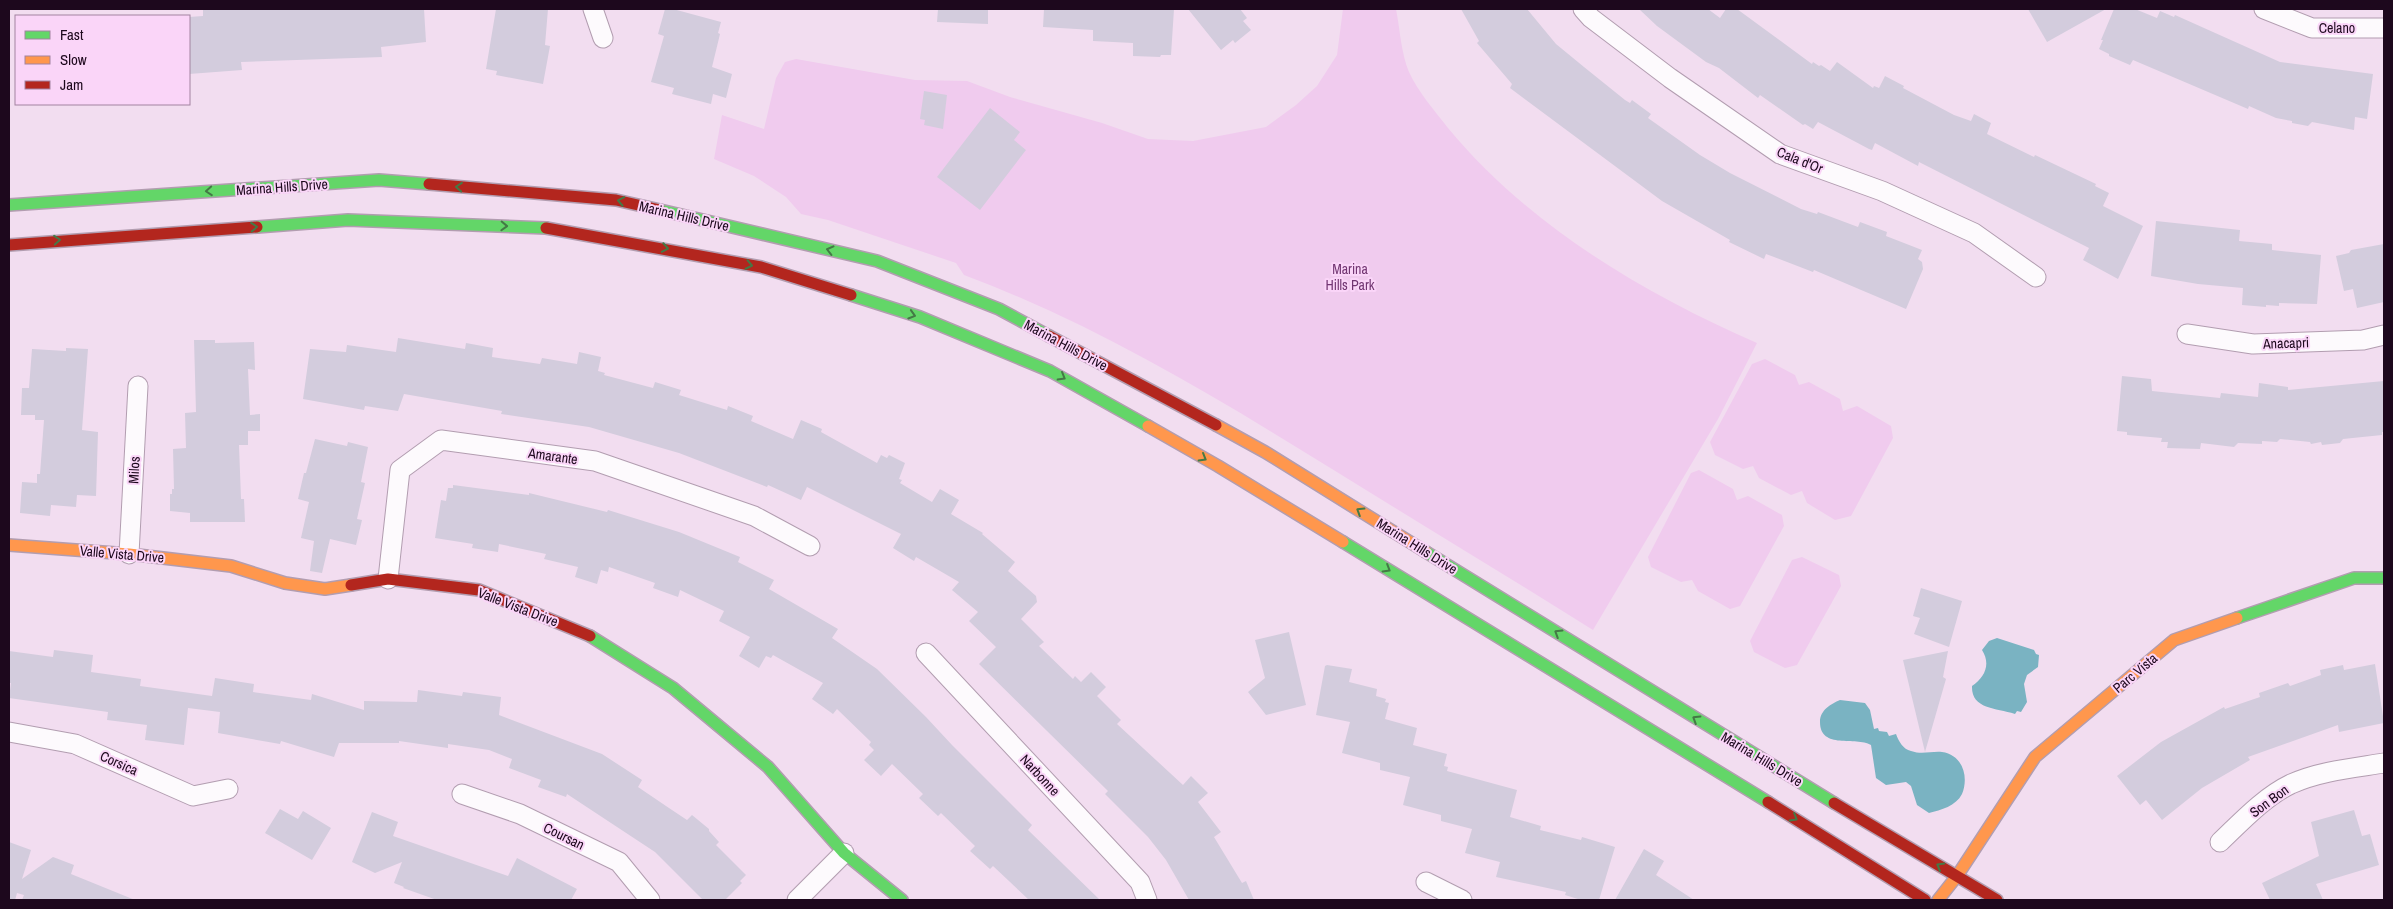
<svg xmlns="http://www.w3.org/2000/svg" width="2393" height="909" viewBox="0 0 2393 909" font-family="'Archivo Narrow',sans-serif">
<rect width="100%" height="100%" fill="#f2ddf0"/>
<g fill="#f0cbee">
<path d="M 1343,9 L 1396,9 C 1400,29 1401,53 1409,72 C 1418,92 1435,111 1448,128 C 1529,226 1643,293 1757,343 L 1718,419 L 1593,630 C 1507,576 1419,523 1332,469 C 1214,396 1095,324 964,275 L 956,263 L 828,220 L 801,214 L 786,197 L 754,176 L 714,159 L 722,115 L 764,129 L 776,78 L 785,62 L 796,59 L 915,80 L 967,81 L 1010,97 L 1102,123 L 1148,139 L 1193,141 L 1266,127 L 1296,105 L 1317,86 L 1337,55 Z"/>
<polygon points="1765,359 1795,375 1799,385 1809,382 1840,399 1843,411 1857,406 1891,426 1893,438 1851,516 1835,520 1807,503 1802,491 1791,495 1759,478 1753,466 1743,469 1715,455 1710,442 1752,364"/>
<polygon points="1699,470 1733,489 1737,500 1748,496 1782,515 1784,526 1740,606 1730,609 1698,591 1692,580 1681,582 1651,567 1648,557 1691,473"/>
<polygon points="1802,557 1839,575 1841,586 1797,665 1785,668 1754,652 1750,641 1792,560"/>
</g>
<g fill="#7ab3c2">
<path d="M 1997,638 L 2034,650 L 2036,654 L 2039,655 L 2038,667 L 2027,675 L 2024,684 L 2027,702 L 2021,712 L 2017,711 L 2015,714 C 1995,708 1971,709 1972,686 C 1985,677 1991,664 1982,650 L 1989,641 Z"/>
<path d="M 1840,700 L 1865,703 L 1870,710 L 1874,729 L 1878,728 L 1879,731 L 1887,732 L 1889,736 L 1896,734 C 1899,742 1903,749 1911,751 C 1922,755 1931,751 1942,752 C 1963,755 1969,777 1962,794 C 1956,806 1941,810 1929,813 L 1917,805 L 1911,786 L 1906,782 L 1886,785 L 1876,778 L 1871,745 C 1856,736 1820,750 1820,722 C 1820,710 1831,704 1840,700 Z"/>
</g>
<g fill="#d3ccdd">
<polygon points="203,9 424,9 426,42 381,47 382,57 241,62 242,70 189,74 189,17 203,16"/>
<polygon points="496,9 548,9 545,45 550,46 543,84 496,75 497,71 486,69"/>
<polygon points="665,9 673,9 721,22 718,33 720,34 712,67 732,74 726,98 713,94 711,104 672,94 674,88 651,82 664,36 658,34"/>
<polygon points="938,9 988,9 988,24 937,22"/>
<polygon points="1044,9 1174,9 1171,55 1161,55 1160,57 1133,56 1133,43 1093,41 1093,30 1043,27"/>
<polygon points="1188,9 1240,9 1247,18 1243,21 1251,30 1235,43 1233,40 1221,50"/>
<polygon points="1461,9 1527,9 1556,44 1584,67 1625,100 1630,103 1632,100 1651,114 1648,118 1700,155 1730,173 1801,209 1817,214 1818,212 1858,227 1860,222 1887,232 1886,236 1922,250 1918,259 1922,262 1923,269 1906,309 1814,270 1813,272 1766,254 1764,259 1729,242 1730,240 1662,201 1510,88 1512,84 1477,43 1479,41"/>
<polygon points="1639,9 1708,9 1720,18 1726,9 1737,9 1812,64 1813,62 1819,66 1821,65 1830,71 1837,62 1873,88 1874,86 1879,88 1885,76 1904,86 1903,88 1954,115 1971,121 1974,114 1991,123 1987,134 2034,157 2035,155 2096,184 2095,186 2109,193 2103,206 2143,226 2118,279 2083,260 2089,248 1919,162 1918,166 1875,143 1872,150 1869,149 1818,122 1813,129 1805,124 1803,125 1760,95 1758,98 1719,68 1706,62 1657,26"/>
<polygon points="2028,9 2106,9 2047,42"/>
<polygon points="2114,9 2135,9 2157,18 2160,11 2174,17 2175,15 2280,62 2373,74 2367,119 2355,117 2354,130 2312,122 2308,126 2292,123 2292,121 2276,118 2249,106 2248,109 2133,60 2130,65 2109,56 2109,54 2099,49 2103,40 2101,40"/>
<polygon points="924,91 947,95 943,129 924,125 925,120 920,119"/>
<polygon points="990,108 1020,132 1014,140 1026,150 980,210 937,177"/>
<polygon points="2156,221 2240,230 2239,241 2272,244 2272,250 2321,255 2317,304 2279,303 2279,306 2266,305 2266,307 2242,305 2243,288 2198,284 2151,276"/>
<polygon points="2384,244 2384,302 2357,308 2353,289 2344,291 2336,256 2349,253 2351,250"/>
<polygon points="398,338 465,349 466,343 493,348 492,357 540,364 542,358 577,364 579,352 601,357 598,371 605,373 604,375 653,388 655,382 681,390 679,395 727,410 728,406 753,416 751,421 793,439 801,420 822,429 821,432 877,463 881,455 887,458 889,455 905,463 899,479 902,480 900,483 932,502 940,489 959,500 951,514 983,533 982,534 1015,562 1008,571 1036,596 1037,602 1021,619 1044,642 1039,646 1073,679 1075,676 1081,682 1091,672 1106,687 1097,696 1121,720 1117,724 1183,785 1191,776 1208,793 1198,802 1221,832 1214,837 1242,883 1246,881 1254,900 1189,900 1166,860 1148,837 1105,794 1108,791 979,664 996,647 969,621 978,612 952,590 959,582 916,557 914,561 893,548 901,534 807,487 801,500 768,485 767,487 679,453 589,427 501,414 502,411 404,394 398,411 365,406 364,410 303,399 310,349 346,352 347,345 396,352"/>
<polygon points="194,340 215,340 215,343 254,342 255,370 248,369 250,415 260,414 260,431 248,431 248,445 239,445 241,499 244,499 245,522 190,522 190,513 170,511 170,494 172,494 172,489 174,489 173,449 186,448 185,413 196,412"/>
<polygon points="66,348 88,349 82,430 98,432 96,496 77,495 76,507 51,505 50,516 20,513 22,482 37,483 37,474 40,474 44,420 35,420 35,415 21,415 22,388 29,388 32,349 66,351"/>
<polygon points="2122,376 2151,379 2152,391 2220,398 2221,393 2258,397 2259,383 2288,387 2288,390 2384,381 2384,432 2382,432 2382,435 2343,439 2340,443 2322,445 2321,442 2311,444 2310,442 2280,439 2277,442 2262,441 2262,444 2238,443 2234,447 2201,443 2200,449 2167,448 2168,442 2161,442 2162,438 2127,435 2127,432 2117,431"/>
<polygon points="315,439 347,446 348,442 368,447 361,482 365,483 357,519 362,520 356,545 330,539 322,573 310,571 314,541 301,538 309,502 298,499 304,473 306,473"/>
<polygon points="453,485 529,495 529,493 607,512 608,510 679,532 740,557 738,562 774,580 769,589 838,629 832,638 877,669 926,717 952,745 1032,825 1028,830 1100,900 1029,900 993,866 990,869 970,851 975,846 941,813 938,816 919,798 923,794 892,764 881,776 864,760 874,750 869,745 871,742 837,709 833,714 812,699 823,683 773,655 771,658 766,656 759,668 739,656 750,637 719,621 724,611 680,590 678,597 653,588 655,583 609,567 608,572 601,570 597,584 575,577 578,567 544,559 546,554 499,544 498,552 472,548 473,544 435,538 441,500 446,501 448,488 453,488"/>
<polygon points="1921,588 1962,601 1949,647 1914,634 1920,618 1913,616"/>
<polygon points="1289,632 1306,705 1266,715 1248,692 1265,678 1255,640"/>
<polygon points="54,650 93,655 91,672 141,679 140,686 212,696 215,678 254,684 253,692 311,700 312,694 364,710 364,701 417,702 418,690 462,696 463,692 501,697 499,715 602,754 642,780 638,787 666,806 687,820 692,815 709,829 709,831 719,842 716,845 746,875 740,881 742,883 725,900 703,900 655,852 567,794 566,797 538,787 541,780 509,768 512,759 489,750 448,744 448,748 399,741 399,743 339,743 334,757 281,741 280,744 218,733 220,712 188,708 184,745 145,740 147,725 107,720 108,712 9,698 11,683 9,683 9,651 53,657"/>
<polygon points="1948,651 1943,677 1946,679 1925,752 1903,660"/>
<polygon points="2375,664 2384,723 2339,732 2338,725 2248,757 2250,760 2202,788 2162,820 2146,800 2140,805 2117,776 2161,742 2224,707 2225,709 2260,697 2259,693 2288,683 2290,686 2321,675 2320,670 2343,665 2344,670"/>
<polygon points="1327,665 1352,669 1349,682 1377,689 1376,696 1386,699 1385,702 1389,703 1385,719 1417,728 1413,745 1447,754 1444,766 1448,767 1447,771 1517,790 1510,817 1541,826 1540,830 1581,840 1582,837 1615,847 1599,900 1581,900 1565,895 1566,892 1496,877 1500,862 1465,853 1472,829 1441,821 1441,815 1403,805 1410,777 1380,770 1380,763 1342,753 1350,722 1316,715 1325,666"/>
<polygon points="280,809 298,819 303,811 331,828 312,860 265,833"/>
<polygon points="2354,810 2362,836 2370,834 2379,865 2316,884 2323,900 2270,900 2262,883 2319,856 2311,822"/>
<polygon points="372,812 398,822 393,836 508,876 517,858 577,889 571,900 437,900 403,888 404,887 394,883 402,862 375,873 352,862"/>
<polygon points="9,842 31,850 22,879 53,857 74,865 71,874 135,900 22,900 24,895 17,893 15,900 9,900"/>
<polygon points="1644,849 1664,861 1656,875 1694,900 1615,900"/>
</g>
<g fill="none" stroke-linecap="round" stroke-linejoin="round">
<defs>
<g id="street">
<polyline points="593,9 603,38"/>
<polyline points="1583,9 1591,18 1670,78 1780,154 1882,191 1974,233 2036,277"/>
<polyline points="2264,9 2312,28 2384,28"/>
<polyline points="2187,334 2253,344 2363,340 2384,335"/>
<polyline points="129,554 138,386"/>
<polyline points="388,579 400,470 441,440 595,461 754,516 810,546"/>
<polyline points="926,653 1140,882 1147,900"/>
<polyline points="9,732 75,744 193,796 228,789"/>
<polyline points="462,794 520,814 619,862 650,900"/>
<path d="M 2220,842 C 2241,822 2264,797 2291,784 C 2320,771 2353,768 2384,763"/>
<polyline points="1426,882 1462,900"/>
<polyline points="797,900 844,853"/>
</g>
<g id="fast">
<polyline points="9,205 379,180 429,184"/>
<polyline points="660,210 877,261 999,309 1049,336"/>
<polyline points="257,227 348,220 546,228"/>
<polyline points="851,295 920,317 1050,371 1148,426"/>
<polyline points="1343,542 1768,802"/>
<polyline points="1426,552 1834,803"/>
<polyline points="2237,618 2354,578 2384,578"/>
<polyline points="590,636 673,688 768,767 844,853 902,900"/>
</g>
<g id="slow">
<polyline points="1216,425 1265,452 1426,552"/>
<polyline points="1148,426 1218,466 1343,542"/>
<polyline points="9,545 129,554 231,566 285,583 325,589 351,585"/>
<polyline points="1938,900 1957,876 2035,757 2174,640 2237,618"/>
</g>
<g id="jam">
<polyline points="429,184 616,200 660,210"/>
<polyline points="546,228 761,267 851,295"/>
<polyline points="9,245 257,227"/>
<polyline points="1049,336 1216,425"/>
<polyline points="351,585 388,579 479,590 590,636"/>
<polyline points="1768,802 1925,900"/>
<polyline points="1834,803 1997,900"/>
</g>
</defs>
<use href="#street" stroke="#b29db0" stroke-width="21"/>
<use href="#fast" stroke="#b29db0" stroke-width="14"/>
<use href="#slow" stroke="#b29db0" stroke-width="14"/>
<use href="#jam" stroke="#b29db0" stroke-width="14"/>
<use href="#street" stroke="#fdfafd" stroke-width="19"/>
<use href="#fast" stroke="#63d668" stroke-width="11"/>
<use href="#slow" stroke="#ff974d" stroke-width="11"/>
<use href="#jam" stroke="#b3261e" stroke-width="11"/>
</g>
<defs><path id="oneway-chevron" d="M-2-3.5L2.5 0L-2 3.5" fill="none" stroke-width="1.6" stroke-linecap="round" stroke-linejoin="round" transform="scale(1.25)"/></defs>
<g stroke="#447946">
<use href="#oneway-chevron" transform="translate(459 187) rotate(-175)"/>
<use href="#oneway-chevron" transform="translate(209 191) rotate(176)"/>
<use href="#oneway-chevron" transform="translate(621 201) rotate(-169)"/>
<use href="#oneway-chevron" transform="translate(504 226) rotate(2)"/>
<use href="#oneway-chevron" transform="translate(254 227) rotate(-4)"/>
<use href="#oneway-chevron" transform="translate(57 240) rotate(-5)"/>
<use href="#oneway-chevron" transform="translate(665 248) rotate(10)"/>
<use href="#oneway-chevron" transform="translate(830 250) rotate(-166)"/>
<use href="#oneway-chevron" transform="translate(749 265) rotate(12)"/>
<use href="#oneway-chevron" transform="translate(912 315) rotate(17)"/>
<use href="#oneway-chevron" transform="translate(1062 377) rotate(30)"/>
<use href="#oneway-chevron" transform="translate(1203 458) rotate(30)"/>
<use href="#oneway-chevron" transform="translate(1360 511) rotate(-148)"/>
<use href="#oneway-chevron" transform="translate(1387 569) rotate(31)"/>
<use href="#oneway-chevron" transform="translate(1558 633) rotate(-148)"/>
<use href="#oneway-chevron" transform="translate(1696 719) rotate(-148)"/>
<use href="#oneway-chevron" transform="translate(1794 818) rotate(31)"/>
<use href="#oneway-chevron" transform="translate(1940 866) rotate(-149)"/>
</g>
<g text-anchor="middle" stroke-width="4" stroke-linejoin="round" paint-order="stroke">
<g font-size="14" fill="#1d081d" stroke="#fad5f8">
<text x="2337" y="33">Celano</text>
<text transform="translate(1800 160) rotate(22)" y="5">Cala d'Or</text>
<text transform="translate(282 187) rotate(-4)" y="5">Marina Hills Drive</text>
<text transform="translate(684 216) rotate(13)" y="5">Marina Hills Drive</text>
<text transform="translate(2286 343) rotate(-2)" y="5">Anacapri</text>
<text transform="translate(1066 345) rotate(28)" y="5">Marina Hills Drive</text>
<text transform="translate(553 456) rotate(8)" y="5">Amarante</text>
<text transform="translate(134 470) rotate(-87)" y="5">Milos</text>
<text transform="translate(1417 546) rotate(32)" y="5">Marina Hills Drive</text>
<text transform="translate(122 554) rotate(5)" y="5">Valle Vista Drive</text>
<text transform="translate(518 607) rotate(21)" y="5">Valle Vista Drive</text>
<text transform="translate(2135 673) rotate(-40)" y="5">Parc Vista</text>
<text transform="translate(1762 759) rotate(31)" y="5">Marina Hills Drive</text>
<text transform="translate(119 763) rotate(24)" y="5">Corsica</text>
<text transform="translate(1040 775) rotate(47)" y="5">Narbonne</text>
<text transform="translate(2269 801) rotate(-36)" y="5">Son Bon</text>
<text transform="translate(564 836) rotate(26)" y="5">Coursan</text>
</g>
<g font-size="14" fill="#713571" stroke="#fad5f8">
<text x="1350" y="274">Marina<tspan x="1350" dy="16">Hills Park</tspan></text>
</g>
</g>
<rect width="2393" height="909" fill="none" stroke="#1d081d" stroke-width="20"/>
<rect x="15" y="15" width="175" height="90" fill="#fad5f8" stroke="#a283a0"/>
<rect x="25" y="31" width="25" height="8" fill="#63d668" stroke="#a283a0"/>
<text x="60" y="40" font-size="15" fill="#1d081d">Fast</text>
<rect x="25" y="56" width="25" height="8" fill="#ff974d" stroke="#a283a0"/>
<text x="60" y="65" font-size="15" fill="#1d081d">Slow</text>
<rect x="25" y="81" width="25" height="8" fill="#b3261e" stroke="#a283a0"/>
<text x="60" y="90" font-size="15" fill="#1d081d">Jam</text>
</svg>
